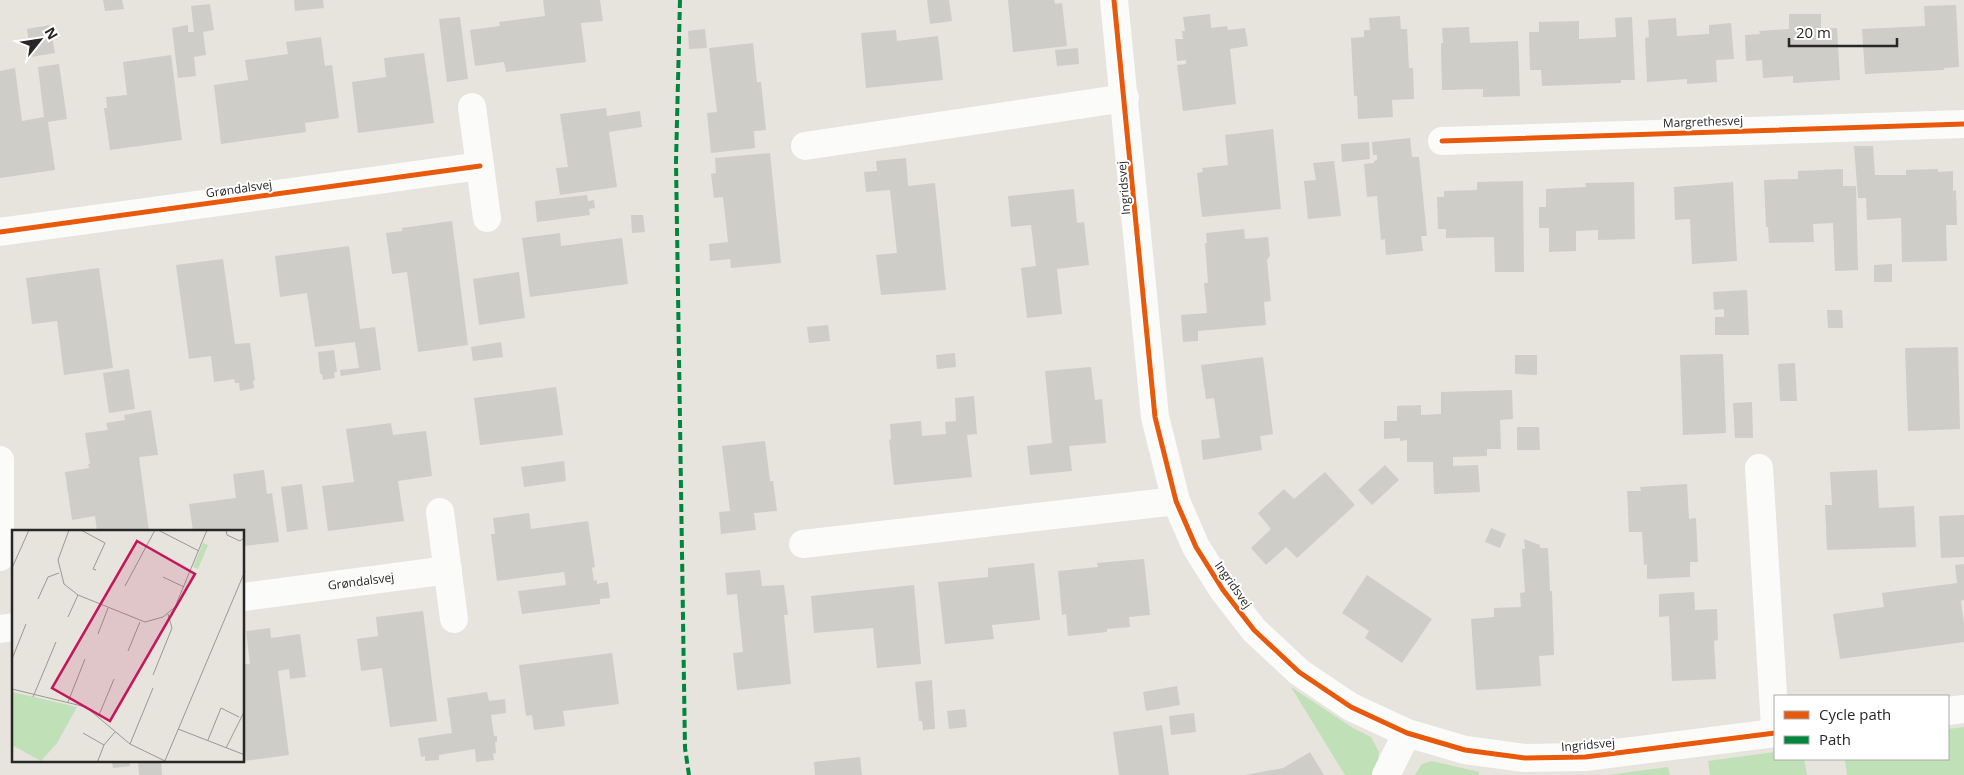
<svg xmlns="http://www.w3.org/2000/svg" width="1964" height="775" viewBox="0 0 1964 775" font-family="'Open Sans',sans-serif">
<rect width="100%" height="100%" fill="#e6e4dc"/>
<g fill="#c0e0b7">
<polygon points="1291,687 1353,728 1371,737 1379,752 1377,770 1374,775 1345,775"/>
<polygon points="1964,727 1964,775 1847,775 1845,759 1948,759 1948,729"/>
<polygon points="1775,752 1775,759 1804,759 1807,775 1710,775 1708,761"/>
<polygon points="1432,761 1479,772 1479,775 1415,775 1422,764"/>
<polygon points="1668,767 1670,775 1608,775"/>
</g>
<g fill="#cecdc8">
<polygon points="103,0 122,0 124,9 105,11"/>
<polygon points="294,0 323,0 324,8 295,11"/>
<polygon points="543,0 600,0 603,21 581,23 586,62 506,72 504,62 475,66 470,30 500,26 499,22 545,16"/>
<polygon points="927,0 949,0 952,21 930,24"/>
<polygon points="1008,0 1054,0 1055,4 1062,3 1067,46 1013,52"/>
<polygon points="210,4 214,30 203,32 206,55 194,57 196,76 178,78 172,28 188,25 188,32 194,32 191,6"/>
<polygon points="1956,5 1959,67 1944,68 1944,70 1865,74 1862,29 1925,26 1924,6"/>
<polygon points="1210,14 1211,28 1227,26 1228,30 1245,28 1248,46 1230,49 1236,104 1183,111 1177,65 1186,64 1186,60 1177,61 1175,39 1183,39 1182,31 1185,31 1183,17"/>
<polygon points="1789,14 1821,14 1821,29 1837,28 1840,80 1793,83 1793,76 1763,78 1762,60 1746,61 1745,35 1760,34 1759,31 1789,29"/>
<polygon points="1400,16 1401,29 1407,29 1409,68 1413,68 1414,99 1392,100 1393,117 1358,119 1357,96 1354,96 1351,38 1364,37 1364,30 1370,30 1369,18"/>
<polygon points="460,17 468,79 447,82 439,19"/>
<polygon points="1632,17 1635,80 1621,80 1621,83 1542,86 1541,70 1530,70 1529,32 1539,32 1539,22 1579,21 1579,39 1616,37 1615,18"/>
<polygon points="1676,18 1677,36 1709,34 1709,25 1731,23 1734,59 1716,60 1717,82 1687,84 1687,79 1647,82 1645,38 1649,37 1648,20"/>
<polygon points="50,25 55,53 31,57 27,29"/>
<polygon points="1469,27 1470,43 1518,41 1520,96 1483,97 1483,89 1442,90 1441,43 1443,43 1442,28"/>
<polygon points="705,29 707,48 689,49 688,31"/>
<polygon points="896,30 897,41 938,36 943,80 866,88 861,33"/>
<polygon points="321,37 325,66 332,65 339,118 305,123 306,132 221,144 214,85 248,80 245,60 288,54 286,42"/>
<polygon points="753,43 757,82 761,82 766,130 754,131 755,148 711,153 707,113 717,112 709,48"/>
<polygon points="1078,48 1079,64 1057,66 1055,50"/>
<polygon points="424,53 434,123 358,133 352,82 386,77 384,58"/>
<polygon points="171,55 182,140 110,150 104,108 107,108 106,97 127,95 123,62"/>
<polygon points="59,64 67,119 48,122 55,170 0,178 0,71 15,68 22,121 44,117 38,67"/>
<polygon points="606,108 607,116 640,111 642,127 609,132 617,187 560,195 556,168 568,167 560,114"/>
<polygon points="1273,129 1281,209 1202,217 1197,173 1203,172 1202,168 1228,165 1225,135"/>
<polygon points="1410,138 1412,157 1419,157 1427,236 1421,236 1423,251 1386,255 1385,239 1381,240 1377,196 1367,197 1364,164 1374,163 1374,161 1377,160 1377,155 1373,155 1372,142"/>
<polygon points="1369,142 1370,159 1342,162 1341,144"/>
<polygon points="1854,146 1873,146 1875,175 1906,175 1906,170 1938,169 1938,172 1953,171 1953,191 1956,190 1957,225 1946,225 1947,261 1902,262 1901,218 1867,220 1866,198 1858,198"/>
<polygon points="770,153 781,263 731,268 730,259 710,261 709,244 728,242 723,197 714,198 711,174 716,173 715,158"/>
<polygon points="906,158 908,186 935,183 946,290 881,295 876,255 897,253 890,190 866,192 864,172 877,171 876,161"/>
<polygon points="1334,161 1341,216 1308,219 1304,181 1316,180 1313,163"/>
<polygon points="1843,169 1843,186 1856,186 1858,270 1835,271 1833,223 1813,224 1814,242 1769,243 1768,227 1766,227 1764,180 1798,179 1798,171"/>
<polygon points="1523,181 1524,272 1495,272 1494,237 1446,238 1446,229 1438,229 1437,197 1444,197 1444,191 1477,190 1477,182"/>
<polygon points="1634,182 1635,239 1598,240 1598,230 1576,231 1576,251 1549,252 1549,228 1539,228 1539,207 1546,207 1546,189 1586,187 1585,183"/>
<polygon points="1733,182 1737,261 1692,264 1690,219 1675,220 1674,187"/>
<polygon points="1074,189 1077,223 1084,222 1089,265 1057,269 1062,314 1027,318 1021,268 1036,266 1031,225 1011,227 1008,196"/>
<polygon points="587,195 588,201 594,200 595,208 589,209 590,215 537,222 535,201"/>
<polygon points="631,215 643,215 645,232 632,233"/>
<polygon points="452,221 468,345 418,352 407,272 392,274 386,233 402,231 402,228"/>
<polygon points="1244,229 1245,239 1268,237 1270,256 1267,260 1271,301 1264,302 1266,325 1198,331 1198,341 1183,342 1181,315 1207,313 1204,283 1208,283 1205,243 1207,243 1206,233"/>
<polygon points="560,233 561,246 622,238 628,284 530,297 522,238"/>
<polygon points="349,246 360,329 375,327 381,370 341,376 340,370 359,368 355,342 315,347 307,293 280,297 275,256"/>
<polygon points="223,259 235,344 250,343 255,380 253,381 254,388 240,391 239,383 235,383 234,379 214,382 211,356 189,359 176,265"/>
<polygon points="1892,264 1892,282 1874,282 1874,265"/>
<polygon points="99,268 113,368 64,375 57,321 32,324 26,278"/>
<polygon points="519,272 525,318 479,325 473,279"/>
<polygon points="1747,290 1749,335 1715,335 1715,317 1724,317 1724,309 1714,310 1713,292"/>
<polygon points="1827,310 1842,310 1843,328 1828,328"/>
<polygon points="828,325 830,341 809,343 807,327"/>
<polygon points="501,342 503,357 473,361 471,347"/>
<polygon points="1958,347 1960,429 1908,431 1905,348"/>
<polygon points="334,350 337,372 334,372 335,378 323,380 322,374 320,374 318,352"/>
<polygon points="955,353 956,367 937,369 936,355"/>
<polygon points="1723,354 1726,433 1683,435 1680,355"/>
<polygon points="1515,355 1537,355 1537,375 1515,374"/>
<polygon points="1263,357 1273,434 1260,436 1262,450 1203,460 1201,440 1220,438 1214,398 1206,399 1201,365"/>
<polygon points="1795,363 1797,401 1780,401 1778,364"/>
<polygon points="1091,367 1095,400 1102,399 1106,443 1069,446 1072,471 1030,475 1027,446 1052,443 1045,371"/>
<polygon points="129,369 135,409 109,413 103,373"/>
<polygon points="556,387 563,435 480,445 474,398"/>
<polygon points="1512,390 1513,419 1500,420 1501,449 1487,449 1487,456 1453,457 1453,466 1478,465 1480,492 1434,494 1433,462 1407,462 1407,440 1400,441 1400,438 1384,439 1384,421 1397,421 1397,406 1421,405 1421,415 1441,414 1441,392"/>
<polygon points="974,396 977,434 967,435 972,477 894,485 889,440 891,439 890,424 921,421 922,436 946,434 945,422 956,421 955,398"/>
<polygon points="1752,402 1753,438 1735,438 1733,403"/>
<polygon points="151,410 158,455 139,457 149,531 97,531 95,516 72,520 65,472 89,468 88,464 90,464 85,433 108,430 106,423 125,420 124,415"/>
<polygon points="391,423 393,435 426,431 432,476 398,481 404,521 328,531 322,486 354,482 346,429"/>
<polygon points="1517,427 1539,427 1540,450 1517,450"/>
<polygon points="765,441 770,481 773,481 777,511 754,513 756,530 721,534 719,512 730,511 722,446"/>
<polygon points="564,461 566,481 524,487 521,467"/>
<polygon points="1385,465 1399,480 1372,505 1358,490"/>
<polygon points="264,470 267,494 272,493 279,542 244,546 244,531 193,531 189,504 236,498 233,474"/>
<polygon points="1877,470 1879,508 1914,506 1916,547 1827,550 1825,505 1832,505 1830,472"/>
<polygon points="1325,472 1355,505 1297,558 1286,547 1266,565 1251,548 1271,529 1258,513 1284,489 1294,499"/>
<polygon points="302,484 308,529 287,532 281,487"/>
<polygon points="1687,484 1689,519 1696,518 1698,562 1690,562 1690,577 1647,579 1647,564 1644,565 1642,532 1629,532 1627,491 1641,491 1640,487"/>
<polygon points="529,513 531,529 588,521 595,567 592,568 594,581 597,580 597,584 608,582 610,598 600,599 600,604 522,614 518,591 566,585 564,572 497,581 491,534 495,534 493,518"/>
<polygon points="1964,515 1964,557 1941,558 1939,516"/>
<polygon points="1491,528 1506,534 1500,548 1485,542"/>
<polygon points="1524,539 1540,545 1540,548 1548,548 1550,591 1552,591 1554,655 1539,656 1541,686 1476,690 1471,619 1494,617 1494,608 1521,607 1520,593 1525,592 1522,549 1525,549"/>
<polygon points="1144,559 1150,615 1129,617 1130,627 1107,629 1107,632 1068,636 1066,614 1062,615 1058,571 1098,567 1097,563"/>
<polygon points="1034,563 1040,620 992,625 994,639 945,644 938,582 988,577 988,568"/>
<polygon points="1964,564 1964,600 1961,601 1964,624 1964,642 1840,659 1833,614 1884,607 1882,593 1957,583 1955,565"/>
<polygon points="760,570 762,586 784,585 788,615 784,615 791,684 737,690 733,653 743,652 737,594 727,595 725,573"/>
<polygon points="1367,575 1432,619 1402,663 1365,638 1369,631 1342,613"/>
<polygon points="914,585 921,664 877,668 873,628 814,633 811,596"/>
<polygon points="1694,592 1695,610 1717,609 1718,640 1714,641 1716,679 1672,681 1669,616 1659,617 1659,594"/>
<polygon points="423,611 437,721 390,727 382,668 361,671 357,639 378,636 376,617"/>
<polygon points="270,628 271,638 300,634 306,677 290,679 289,669 278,671 289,755 244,761 244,664 250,664 246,631"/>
<polygon points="612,653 619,704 563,711 565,726 534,730 532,715 526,716 519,665"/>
<polygon points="932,680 935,729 923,730 922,721 919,721 915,682"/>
<polygon points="1177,686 1180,705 1146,711 1143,692"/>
<polygon points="487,692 489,701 505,699 506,713 491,715 494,736 497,736 497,742 495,742 496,753 493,754 494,760 476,762 475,749 439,755 439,760 425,761 425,756 421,757 418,738 452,733 447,698"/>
<polygon points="965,709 967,727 949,729 947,711"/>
<polygon points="1194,713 1196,732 1171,735 1169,716"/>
<polygon points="1162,725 1169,775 1119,775 1113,732"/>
<polygon points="1310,752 1324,775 1245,775 1283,768"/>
<polygon points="860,757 862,775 815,775 814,762"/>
<polygon points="112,761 129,761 130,766 113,768"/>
<polygon points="138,761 161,761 162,775 139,775"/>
</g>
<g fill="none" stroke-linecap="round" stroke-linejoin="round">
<g stroke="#fbfbfa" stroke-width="28">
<polyline points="1114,0 1155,417 1176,501 1196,547 1223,590 1254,630 1299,672 1351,707 1407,733 1465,750 1525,758 1585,757 1775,733"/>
<polyline points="472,107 487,218"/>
<polyline points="1442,141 1964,124"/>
<polyline points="805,146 1125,98"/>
<polyline points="0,232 480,166"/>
<polyline points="0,460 0,557"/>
<polyline points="1759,468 1775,727"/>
<polyline points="440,512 454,619"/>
<polyline points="803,544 1176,501"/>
<path id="s1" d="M 244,597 L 448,570"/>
<polyline points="0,629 14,627"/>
<polyline points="1948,711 1964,709"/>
<polyline points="1386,775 1407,733"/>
</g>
<polyline stroke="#00873e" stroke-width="4" stroke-dasharray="8 4" stroke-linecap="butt" points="680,0 676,162 685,748 689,775"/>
<defs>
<g id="cycleway">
<polyline points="1114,0 1155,417 1176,501 1196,547 1223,590 1254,630 1299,672 1351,707 1407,733 1465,750 1525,758 1585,757 1775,733"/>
<polyline points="1442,141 1964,124"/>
<polyline points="0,232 480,166"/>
</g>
</defs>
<use href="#cycleway" stroke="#fff" stroke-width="8"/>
<use href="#cycleway" stroke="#e8590c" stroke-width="5"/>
</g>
<g text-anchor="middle" stroke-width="4" stroke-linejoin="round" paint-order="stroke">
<g font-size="12" fill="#272727" stroke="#fff">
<text transform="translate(1703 122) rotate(-2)" y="4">Margrethesvej</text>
<text transform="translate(1124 188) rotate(-95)" y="4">Ingridsvej</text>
<text transform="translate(239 189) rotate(-8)" y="4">Grøndalsvej</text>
<text dy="4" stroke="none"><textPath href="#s1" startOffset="118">Grøndalsvej</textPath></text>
<text transform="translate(1233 585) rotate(55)" y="4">Ingridsvej</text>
<text transform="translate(1588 745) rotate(-5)" y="4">Ingridsvej</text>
</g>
</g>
<g transform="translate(12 530)">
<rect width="232" height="232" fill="#e6e4dc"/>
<path d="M 191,13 L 196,15 L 186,39 L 181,37 ZM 0,162 L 65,177 L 45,213 L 29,231 L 0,215 Z" fill="#c0e0b7"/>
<path fill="none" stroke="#9a9894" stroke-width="1" d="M 57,0 L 46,30 L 52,54 L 66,65 L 133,92 L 151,87 L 163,77 L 195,0M 69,0 L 93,13 L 81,39 L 84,40M 146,0 L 187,21M 214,0 L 215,5 L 228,11 L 233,7M 0,38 L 17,0M 151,47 L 172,57M 113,56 L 143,0M 26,69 L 36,47 L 47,43M 56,87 L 66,65M 86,104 L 96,78M 116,121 L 128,92M 0,129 L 14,94M 141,145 L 160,98 L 156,84M 0,159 L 74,177 L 118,214 L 153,231M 21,167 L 44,112M 56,172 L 73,129M 87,185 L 102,149M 166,199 L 233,225M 71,203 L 92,215M 196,210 L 209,178 L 227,187M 118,214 L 141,158M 214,218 L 233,180M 85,233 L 92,215 L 103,202M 152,233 L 233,41"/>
<path fill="#c2185b" fill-opacity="0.15" stroke="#c2185b" stroke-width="2.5" d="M 125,11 L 183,44 L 98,191 L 40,158 Z"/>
<rect width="232" height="232" fill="none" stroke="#272727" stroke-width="2.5"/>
</g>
<rect x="1774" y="695" width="175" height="65" fill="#ffffff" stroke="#a9a9a9"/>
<rect x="1784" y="711" width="25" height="8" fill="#e8590c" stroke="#a9a9a9"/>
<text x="1819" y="720" font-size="15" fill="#272727">Cycle path</text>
<rect x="1784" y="736" width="25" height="8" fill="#00873e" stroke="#a9a9a9"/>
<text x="1819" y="745" font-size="15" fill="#272727">Path</text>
<g transform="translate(40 40) rotate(60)" stroke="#ffffff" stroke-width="4" paint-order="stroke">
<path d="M0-4L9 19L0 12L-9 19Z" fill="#272727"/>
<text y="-8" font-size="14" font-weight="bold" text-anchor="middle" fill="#272727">N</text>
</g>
<path d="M1789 38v8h108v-8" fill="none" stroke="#272727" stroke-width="2.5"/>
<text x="1796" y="38" font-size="15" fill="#272727" stroke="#ffffff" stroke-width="4" paint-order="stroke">20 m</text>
</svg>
